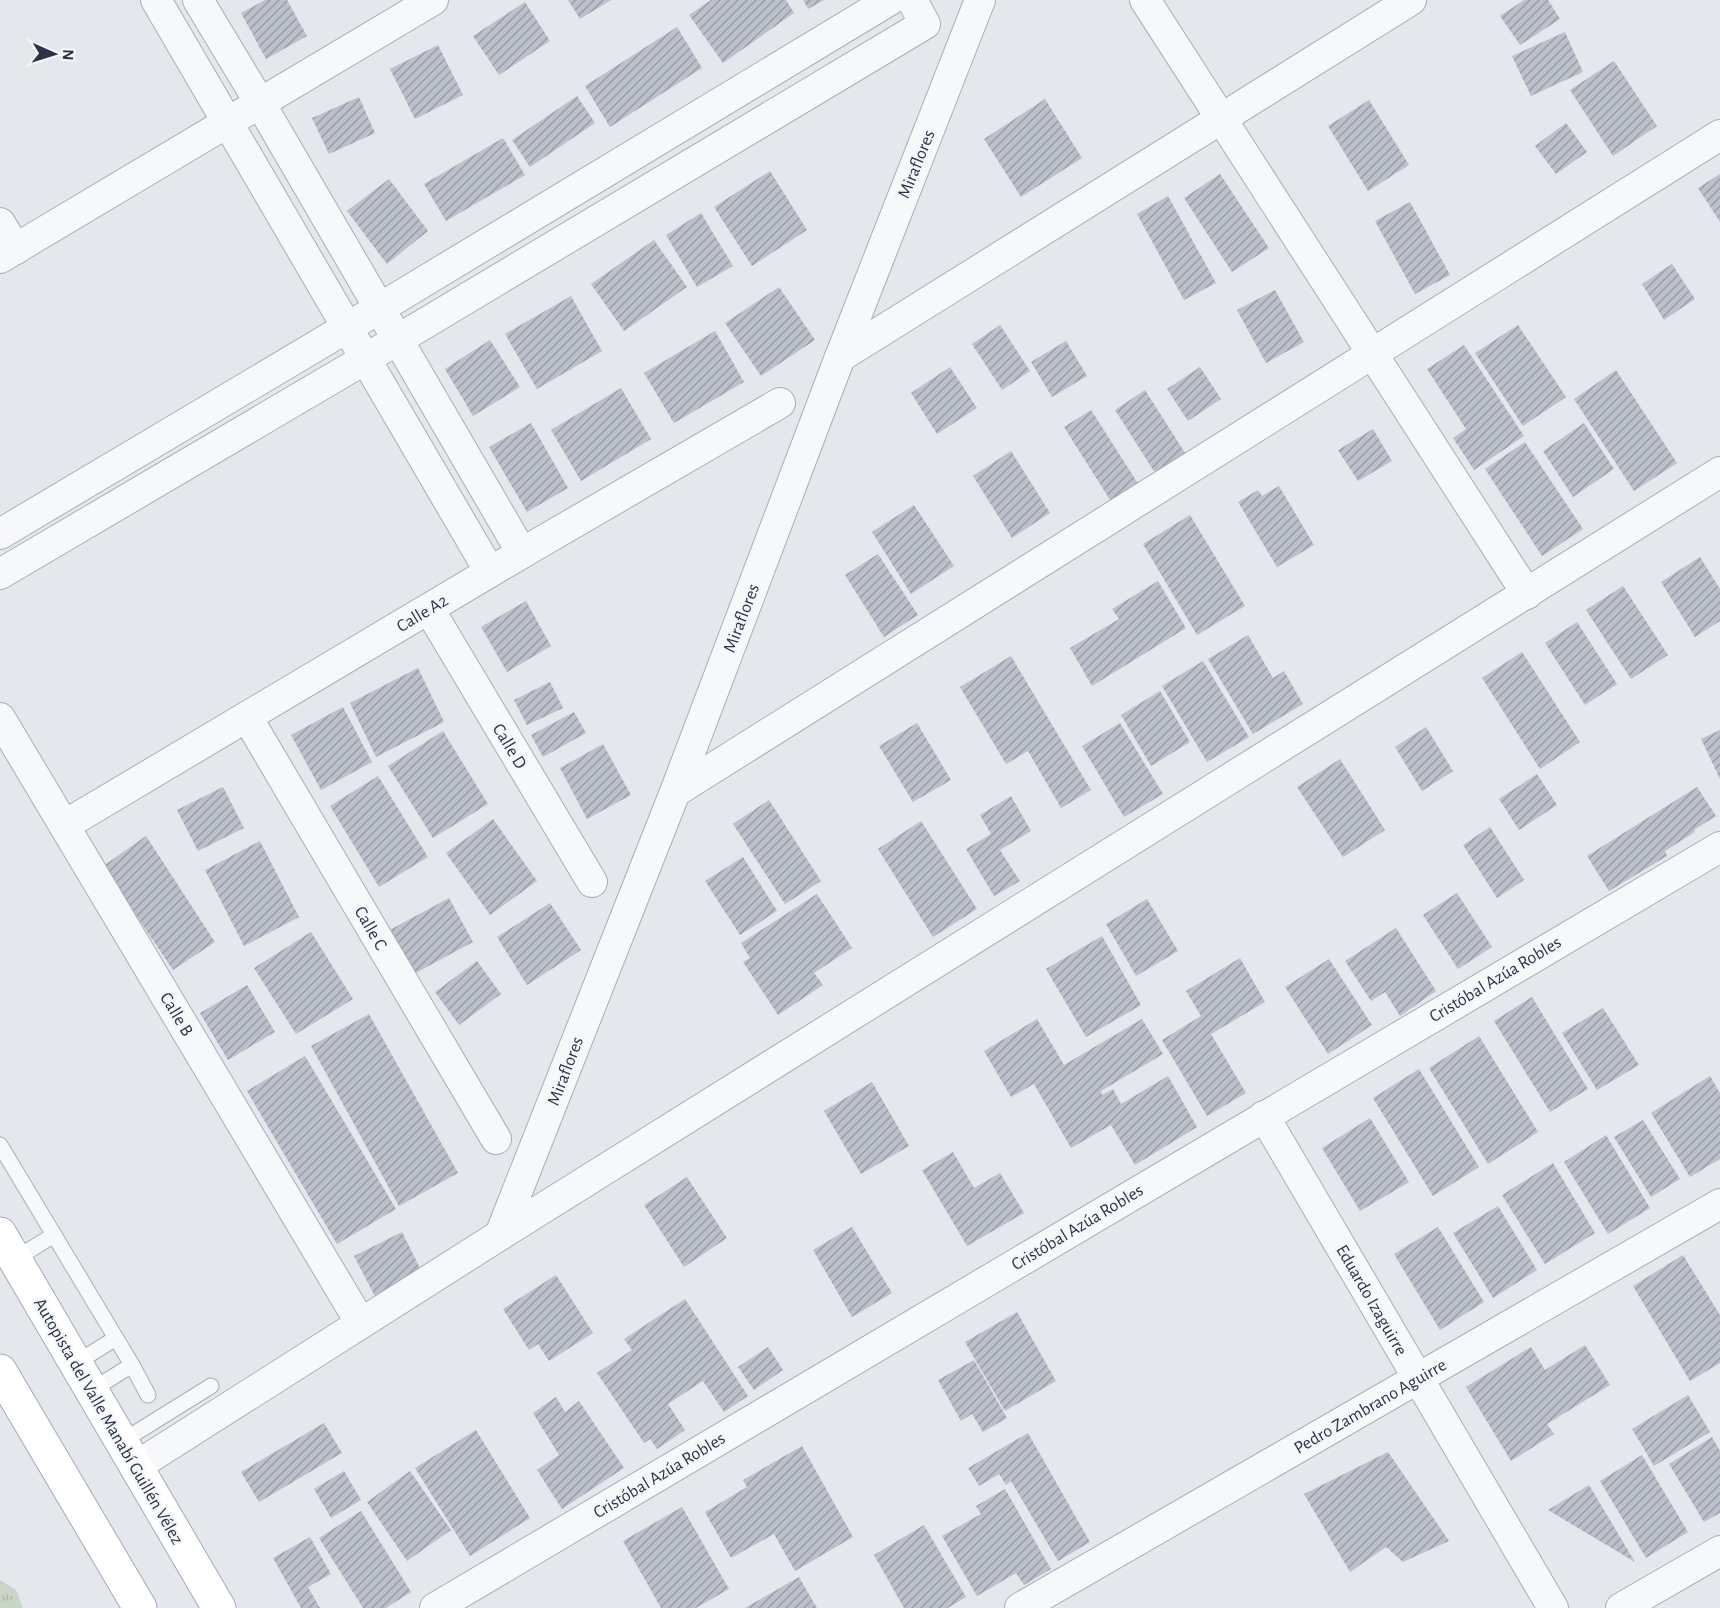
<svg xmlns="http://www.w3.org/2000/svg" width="1720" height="1608" viewBox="0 0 1720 1608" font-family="'Alegreya Sans',sans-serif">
<defs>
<pattern id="grass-tufts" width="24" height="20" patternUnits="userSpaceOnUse" patternTransform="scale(1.5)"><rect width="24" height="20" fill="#c9d6c5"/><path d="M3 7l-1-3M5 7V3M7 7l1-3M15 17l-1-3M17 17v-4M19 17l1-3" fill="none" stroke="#adb8ab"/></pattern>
<pattern id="building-hatch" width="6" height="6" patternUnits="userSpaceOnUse" patternTransform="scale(1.5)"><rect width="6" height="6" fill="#bbc0ca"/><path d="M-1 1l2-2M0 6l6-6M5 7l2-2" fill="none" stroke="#989da6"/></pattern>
</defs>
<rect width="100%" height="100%" fill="#e4e7ec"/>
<polygon fill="url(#grass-tufts)" points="0,1580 16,1590 23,1608 0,1608"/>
<g fill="url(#building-hatch)">
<polygon points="265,0 287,0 307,36 266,59 241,13"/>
<polygon points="568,0 611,0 580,19"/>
<polygon points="711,0 786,0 794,13 723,63 689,15"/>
<polygon points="803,0 824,0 808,9"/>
<polygon points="1524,0 1548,0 1560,19 1520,45 1500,16"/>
<polygon points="525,2 550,41 499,75 473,36"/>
<polygon points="677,27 702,68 610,127 585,86"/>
<polygon points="1565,32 1583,72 1531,96 1512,56"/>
<polygon points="438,45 463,95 415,119 390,69"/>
<polygon points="1614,61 1657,126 1613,156 1570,90"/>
<polygon points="577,96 595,123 530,167 512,140"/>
<polygon points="359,97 375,133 329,154 312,118"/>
<polygon points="1045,99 1082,158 1021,197 984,139"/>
<polygon points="1369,100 1409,165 1368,191 1328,126"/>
<polygon points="1566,123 1587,152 1556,174 1535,146"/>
<polygon points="503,138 525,175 446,221 424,184"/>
<polygon points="770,171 807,230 752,266 714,207"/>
<polygon points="1220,174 1269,248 1232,272 1184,198"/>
<polygon points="1720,174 1720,222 1698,188"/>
<polygon points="389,179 428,231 387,264 347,211"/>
<polygon points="1168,196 1216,283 1184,300 1137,214"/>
<polygon points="1410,202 1450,275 1415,294 1375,221"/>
<polygon points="701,213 733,266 697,287 666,235"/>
<polygon points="654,240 687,287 624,331 591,284"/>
<polygon points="1672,264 1695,299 1664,320 1642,284"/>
<polygon points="779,287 815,340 761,376 725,323"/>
<polygon points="1275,290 1304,342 1266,363 1237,310"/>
<polygon points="571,296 602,351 537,389 505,334"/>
<polygon points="1000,325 1030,371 1002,390 972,344"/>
<polygon points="1518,325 1566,397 1523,426 1475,353"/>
<polygon points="715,331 744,382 674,423 644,373"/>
<polygon points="490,340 520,387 473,416 445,369"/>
<polygon points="1066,341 1087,376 1052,397 1031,362"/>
<polygon points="1464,345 1524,436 1474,470 1453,438 1466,429 1427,369"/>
<polygon points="950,367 977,408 937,434 911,393"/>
<polygon points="1200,367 1221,399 1188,421 1167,389"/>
<polygon points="1616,370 1677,463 1634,491 1574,399"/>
<polygon points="621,388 651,439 581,481 551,430"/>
<polygon points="1145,390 1187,456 1157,476 1115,410"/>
<polygon points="1091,410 1139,485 1112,503 1064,427"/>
<polygon points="531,423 568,488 527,512 489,447"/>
<polygon points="1584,423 1614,469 1573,497 1543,451"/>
<polygon points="1373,429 1392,461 1358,481 1338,450"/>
<polygon points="1525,442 1583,529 1542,556 1485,469"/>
<polygon points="1011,451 1050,513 1012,538 973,476"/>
<polygon points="1279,486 1314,545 1277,567 1238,502 1258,490 1262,496"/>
<polygon points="914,505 954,566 911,594 872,532"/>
<polygon points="1190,515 1245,606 1197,635 1143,544"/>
<polygon points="878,554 918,615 884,637 845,575"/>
<polygon points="1700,557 1720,589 1720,621 1695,637 1661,582"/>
<polygon points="1158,581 1186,628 1092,686 1070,648 1119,619 1112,609"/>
<polygon points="1623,586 1668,655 1631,679 1586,610"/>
<polygon points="526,601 551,646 507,672 481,627"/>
<polygon points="1577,622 1617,684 1585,705 1545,643"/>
<polygon points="1248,635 1273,678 1284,671 1303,704 1253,734 1208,659"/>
<polygon points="1522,652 1580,742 1540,769 1482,678"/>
<polygon points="1011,656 1091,790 1061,808 1028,751 1006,764 960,687"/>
<polygon points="1203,661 1249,737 1207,762 1162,686"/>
<polygon points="418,668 444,722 376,757 350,703"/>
<polygon points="550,682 563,708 527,725 514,700"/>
<polygon points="1160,691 1190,742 1151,766 1121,715"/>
<polygon points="343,707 372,762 321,790 291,735"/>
<polygon points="574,712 586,733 543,757 531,735"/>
<polygon points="917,723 951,780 913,802 879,746"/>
<polygon points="1120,723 1163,794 1124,817 1082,746"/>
<polygon points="1426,727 1453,771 1422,791 1395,747"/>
<polygon points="1720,730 1720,779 1701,739"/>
<polygon points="443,731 488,804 433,838 388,766"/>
<polygon points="603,744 631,795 587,819 560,768"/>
<polygon points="1340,759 1385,830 1343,857 1297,787"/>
<polygon points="1537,774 1557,805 1519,830 1499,799"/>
<polygon points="378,776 428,857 379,887 330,806"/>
<polygon points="223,787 244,828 198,851 177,810"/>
<polygon points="1697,787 1716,816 1694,830 1695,832 1665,851 1667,856 1609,891 1587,856"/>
<polygon points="1011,796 1031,831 1000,850 1020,881 994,896 966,849 991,834 980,815"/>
<polygon points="769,800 821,881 785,904 733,824"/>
<polygon points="493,819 537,881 490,915 446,853"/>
<polygon points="921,821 977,909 933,937 878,849"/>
<polygon points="1490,827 1524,880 1497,898 1463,845"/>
<polygon points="146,836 215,942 173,970 103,866"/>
<polygon points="260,841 299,917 244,946 205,870"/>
<polygon points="743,857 777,911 740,935 705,881"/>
<polygon points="1457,893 1492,947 1458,969 1423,915"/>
<polygon points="817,894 852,948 814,973 823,985 778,1015 743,962 750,958 741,943"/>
<polygon points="449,898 473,942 410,976 386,932"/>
<polygon points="1147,899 1178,951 1136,976 1106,924"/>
<polygon points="550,903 581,950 527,985 497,937"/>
<polygon points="1396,928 1436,991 1400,1016 1385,992 1371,1001 1345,961"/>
<polygon points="311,932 353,999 296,1034 254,968"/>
<polygon points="1102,936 1141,1005 1086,1037 1046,969"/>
<polygon points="1240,958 1265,1002 1211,1034 1246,1093 1207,1116 1162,1040 1201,1016 1186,991"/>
<polygon points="1329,959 1372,1025 1328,1054 1285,987"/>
<polygon points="477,961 501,994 459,1025 435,992"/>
<polygon points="247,985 275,1032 228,1060 200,1013"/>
<polygon points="1532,997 1588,1089 1550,1112 1494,1021"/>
<polygon points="1603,1008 1639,1065 1597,1090 1562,1033"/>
<polygon points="369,1014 458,1173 399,1206 311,1046"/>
<polygon points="1037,1019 1064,1065 1142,1019 1163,1054 1101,1091 1102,1095 1113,1089 1121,1104 1168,1076 1197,1127 1135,1165 1111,1125 1071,1148 1034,1084 1011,1097 984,1051"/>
<polygon points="1479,1036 1538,1132 1488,1164 1429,1068"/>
<polygon points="305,1056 396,1209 337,1244 247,1091"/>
<polygon points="1419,1069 1479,1167 1433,1196 1373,1098"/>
<polygon points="1710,1076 1720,1093 1720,1159 1690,1177 1651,1113"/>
<polygon points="872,1082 909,1146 861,1174 824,1111"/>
<polygon points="1370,1118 1409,1182 1360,1211 1322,1148"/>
<polygon points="1643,1120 1680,1179 1651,1197 1614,1137"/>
<polygon points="1606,1135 1650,1208 1608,1234 1564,1162"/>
<polygon points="953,1152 974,1188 1000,1173 1024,1213 967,1246 922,1170"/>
<polygon points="1553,1163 1595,1233 1545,1264 1502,1195"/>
<polygon points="687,1177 727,1238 684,1267 644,1205"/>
<polygon points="1498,1206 1537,1270 1493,1298 1453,1233"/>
<polygon points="852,1227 892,1293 852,1317 813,1250"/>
<polygon points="1438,1227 1484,1302 1440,1330 1394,1254"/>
<polygon points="402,1232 426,1280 379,1304 354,1256"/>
<polygon points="1683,1255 1720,1315 1720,1363 1690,1381 1633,1286"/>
<polygon points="556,1275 593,1333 549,1361 538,1344 529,1350 503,1309"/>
<polygon points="685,1299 748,1396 724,1412 703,1381 668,1404 685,1430 657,1449 650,1439 644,1443 597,1373 632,1350 624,1339"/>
<polygon points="1017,1312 1056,1381 1005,1411 965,1342"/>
<polygon points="1585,1345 1610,1385 1547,1424 1554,1434 1511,1461 1466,1387 1531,1347 1545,1370"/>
<polygon points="768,1347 783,1370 754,1390 738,1367"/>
<polygon points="974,1360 1007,1418 983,1432 972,1414 961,1421 938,1380"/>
<polygon points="1688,1395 1710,1432 1654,1466 1632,1429"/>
<polygon points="556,1397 565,1412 579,1401 624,1468 562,1509 537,1470 559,1455 533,1413"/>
<polygon points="324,1423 342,1453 259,1502 241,1472"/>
<polygon points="476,1430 530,1518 470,1556 415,1468"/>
<polygon points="1028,1433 1090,1542 1058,1561 1011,1481 1006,1485 999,1474 979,1486 968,1468"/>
<polygon points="1712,1437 1720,1451 1720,1513 1704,1522 1669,1464"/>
<polygon points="802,1446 853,1537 795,1571 774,1534 731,1558 705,1512 747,1487 743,1480"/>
<polygon points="1388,1452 1449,1541 1403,1562 1386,1547 1350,1572 1304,1494"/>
<polygon points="1642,1455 1688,1532 1646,1558 1600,1481"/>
<polygon points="344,1471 361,1500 331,1518 314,1489"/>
<polygon points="410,1471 451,1530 407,1561 367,1502"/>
<polygon points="1589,1485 1635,1562 1548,1510"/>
<polygon points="1005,1489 1051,1569 1024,1585 1016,1573 977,1596 942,1536 981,1514 976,1506"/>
<polygon points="682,1507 729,1589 696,1608 661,1608 623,1541"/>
<polygon points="361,1511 411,1592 386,1608 363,1608 319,1538"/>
<polygon points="924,1525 966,1597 948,1608 904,1608 874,1555"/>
<polygon points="310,1537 331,1574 308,1587 320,1608 301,1608 273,1558"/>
<polygon points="799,1577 817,1608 745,1608"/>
</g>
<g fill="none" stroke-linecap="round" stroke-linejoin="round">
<defs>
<g id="service">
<polyline points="0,1145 132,1365 148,1395"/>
<polyline points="15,1259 54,1235"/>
<polyline points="76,1363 116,1338"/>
<polyline points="92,1390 132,1365"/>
<polyline points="121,1442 211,1386"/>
</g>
<g id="minor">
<polyline points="156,0 490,572"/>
<polyline points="198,0 260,103 522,553"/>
<polyline points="1145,0 1527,594"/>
<polyline points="0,223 16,249"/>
<polyline points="0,258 433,0"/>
<polyline points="840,357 1411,0"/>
<polyline points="0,534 380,308 890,0"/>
<polyline points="0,574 367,358 925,24 912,0"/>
<polyline points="429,609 592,882"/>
<polyline points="247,717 496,1139"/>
<polyline points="0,718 353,1310"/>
<polyline points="675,792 1720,135"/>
<polyline points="65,825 522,553 780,403"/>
<polyline points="1264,1116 1553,1608"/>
<polyline points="500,1235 675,792 840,357 980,0"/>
<polyline points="135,1467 500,1235 1720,472"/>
<polyline points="435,1608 1720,847"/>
<polyline points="1020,1608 1720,1204"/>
<polyline points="1621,1608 1720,1551"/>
</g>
<g id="primary">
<polyline points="0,1234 219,1608"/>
<polyline points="0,1371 140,1608"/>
</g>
</defs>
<use href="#service" stroke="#a9aeb7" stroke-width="17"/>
<use href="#minor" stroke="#a9aeb7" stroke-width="32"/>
<use href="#primary" stroke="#a3abb8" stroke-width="35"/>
<use href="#service" stroke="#f7f8fa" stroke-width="15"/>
<use href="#minor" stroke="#f7f8fa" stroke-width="30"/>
<use href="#primary" stroke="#fff" stroke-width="33"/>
</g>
<g text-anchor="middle" stroke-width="5" stroke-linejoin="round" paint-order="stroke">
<g font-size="18" fill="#2b3445" stroke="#f4f6f9">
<text transform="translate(916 164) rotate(-68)" y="6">Miraflores</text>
<text transform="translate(422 613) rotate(-31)" y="6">Calle A2</text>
<text transform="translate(741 618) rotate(-69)" y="6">Miraflores</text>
<text transform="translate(510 746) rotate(59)" y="6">Calle D</text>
<text transform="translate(371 928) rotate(60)" y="6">Calle C</text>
<text transform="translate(1495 979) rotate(-31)" y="6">Cristóbal Azúa Robles</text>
<text transform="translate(177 1014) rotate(59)" y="6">Calle B</text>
<text transform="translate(565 1071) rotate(-69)" y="6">Miraflores</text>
<text transform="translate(1077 1227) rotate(-31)" y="6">Cristóbal Azúa Robles</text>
<text transform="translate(1372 1300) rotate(60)" y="6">Eduardo Izaguirre</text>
<text transform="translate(1370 1406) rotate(-30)" y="6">Pedro Zambrano Aguirre</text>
<text transform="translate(109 1421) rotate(60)" y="6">Autopista del Valle Manabí Guillén Vélez</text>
<text transform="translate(659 1475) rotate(-31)" y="6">Cristóbal Azúa Robles</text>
</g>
</g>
<g transform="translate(54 54) rotate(93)" stroke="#f4f6f9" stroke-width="4.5" paint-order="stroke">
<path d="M0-4.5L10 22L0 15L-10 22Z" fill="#2b3445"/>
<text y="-9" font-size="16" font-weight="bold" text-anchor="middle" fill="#2b3445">N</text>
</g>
</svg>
